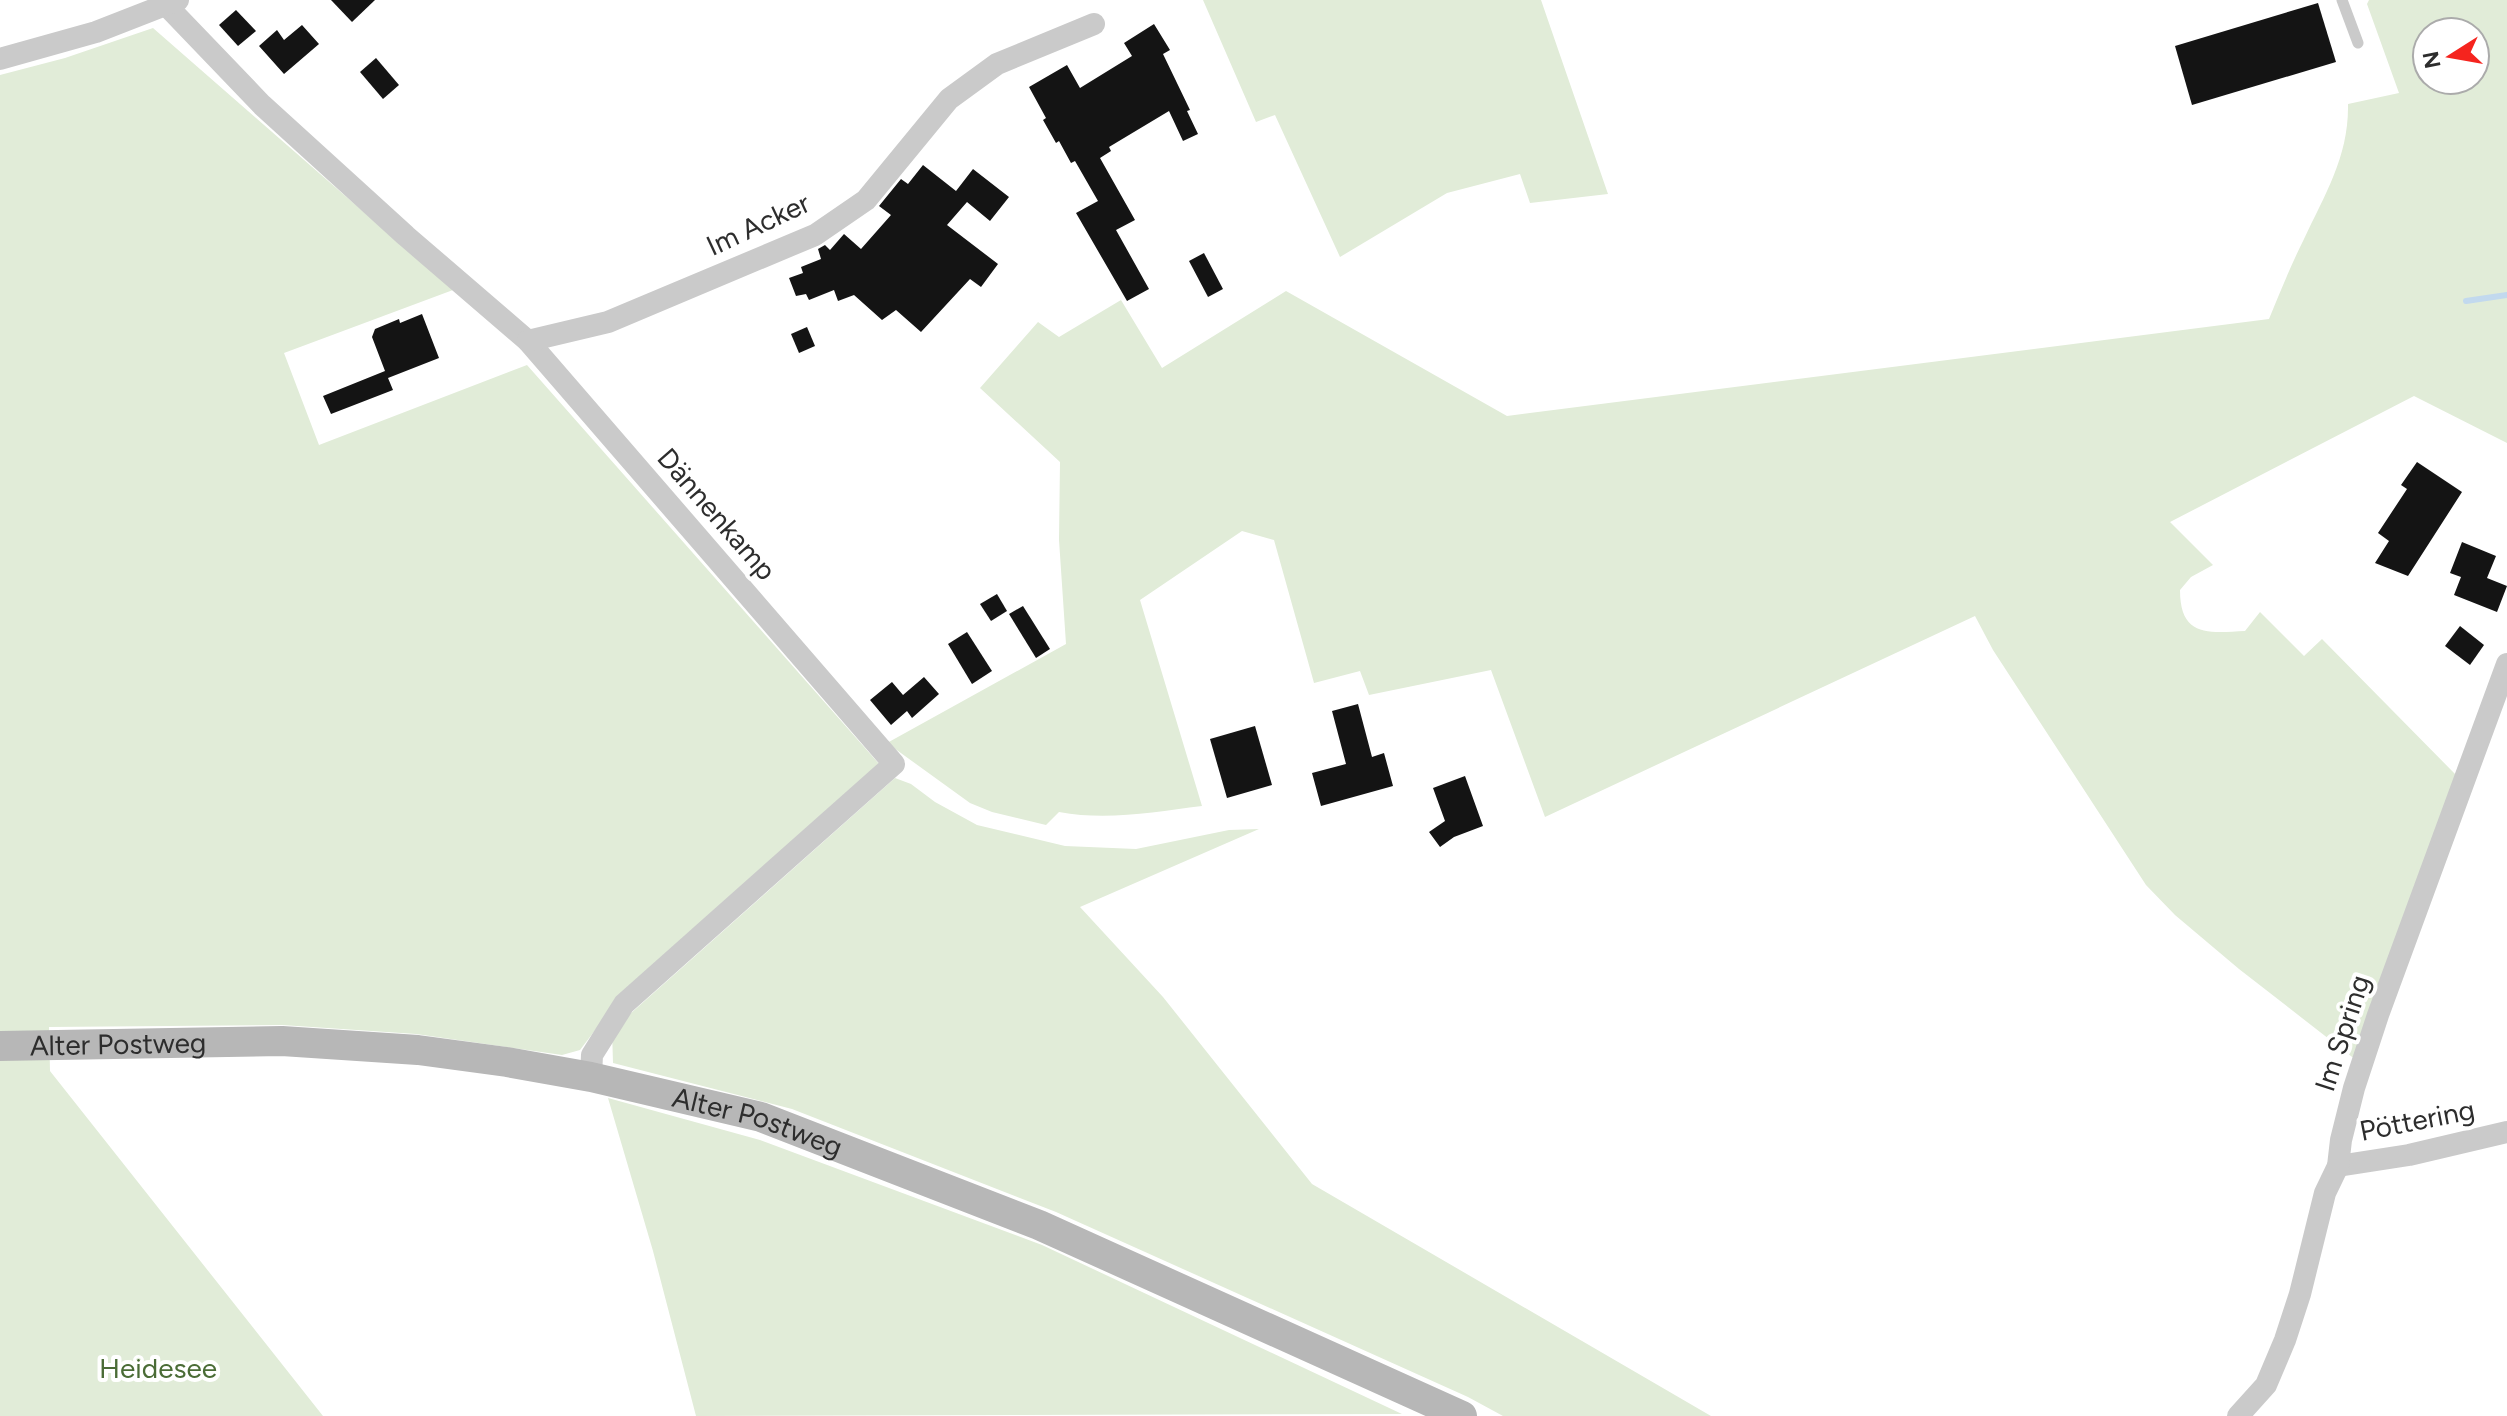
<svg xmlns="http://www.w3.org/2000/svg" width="2507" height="1416" viewBox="0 0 2507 1416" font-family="Figtree,sans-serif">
<rect width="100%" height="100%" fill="#fff"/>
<g fill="#e1ecd8" fill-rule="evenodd">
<polygon points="1203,0 1541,0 1608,194 1530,203 1520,174 1447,193 1340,257 1275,115 1256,122"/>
<path d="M 2369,0 L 2507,0 L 2507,443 L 2414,396 L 2170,522 L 2213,565 L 2191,577 L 2180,590 C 2180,637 2208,633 2245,631 L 2260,612 L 2304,656 L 2322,639 L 2457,776 L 2356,1060 L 2239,969 L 2175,915 L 2146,885 L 1993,650 L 1975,616 L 1545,817 L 1491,670 L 1369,695 L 1360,671 L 1314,683 L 1274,540 L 1242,531 L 1140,600 L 1202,806 C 1154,812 1107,821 1059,812 L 1046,825 L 992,812 L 970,803 L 887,743 L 1066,644 L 1059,540 L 1060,462 L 980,388 L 1038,322 L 1059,337 L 1121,300 L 1162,368 L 1286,291 L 1507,416 L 2269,319 C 2280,292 2291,265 2304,239 C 2325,194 2349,156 2348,104 L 2399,93 L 2367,4 ZM 2427,32 L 2475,32 L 2475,80 L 2427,80 Z"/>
<polygon points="153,28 453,290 284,353 319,445 527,365 880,765 618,1000 580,1050 562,1055 416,1034 282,1025 49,1027 50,1071 323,1416 0,1416 0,75 65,58"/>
<polygon points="895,778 911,784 935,802 977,825 1065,846 1136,849 1229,830 1259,829 1080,907 1163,997 1312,1184 1711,1416 1503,1416 1468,1397 1056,1212 792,1109 613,1063 612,1030"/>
<polygon points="608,1098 760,1140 1042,1245 1402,1414 696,1416 653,1251"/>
</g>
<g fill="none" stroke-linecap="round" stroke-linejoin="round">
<polyline stroke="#c2d9ee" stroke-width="6" points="2466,301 2507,295"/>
</g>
<g fill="#141414">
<polygon points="331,0 375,0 352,22"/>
<polygon points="2318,3 2336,62 2192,105 2175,46"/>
<polygon points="236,10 256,31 238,46 219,25"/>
<polygon points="1154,24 1170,50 1163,54 1190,110 1187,111 1198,134 1183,141 1169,111 1109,147 1111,151 1100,158 1135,220 1116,230 1149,289 1127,301 1076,213 1098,201 1075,161 1071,163 1059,141 1056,143 1043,120 1046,118 1029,87 1067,65 1080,88 1132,56 1124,43"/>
<polygon points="302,25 319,44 284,74 259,46 277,30 284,40"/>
<polygon points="376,58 399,85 383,99 360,72"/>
<polygon points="923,165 956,191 973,169 1009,197 990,221 967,202 947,225 998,264 981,287 970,279 921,332 896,310 882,320 854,295 838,301 834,290 809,300 806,294 796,296 789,278 803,273 801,267 821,259 818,249 825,245 830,250 844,234 861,249 891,215 879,206 901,179 908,184"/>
<polygon points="1204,253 1223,289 1208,297 1189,261"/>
<polygon points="422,314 439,358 388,378 393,390 331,414 323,396 385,371 372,337 375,329 399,319 400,323"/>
<polygon points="807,327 815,346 799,353 791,334"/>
<polygon points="2417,462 2462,492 2408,576 2375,563 2389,541 2378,533 2407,489 2401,485"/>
<polygon points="2462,542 2496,556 2487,578 2507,586 2497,612 2454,595 2461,577 2450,573"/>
<polygon points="997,594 1007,611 991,621 980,604"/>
<polygon points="1023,606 1050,649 1036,658 1009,614"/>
<polygon points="2460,626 2484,645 2470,665 2445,646"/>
<polygon points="967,632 992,671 972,684 948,644"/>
<polygon points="924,677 939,694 912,718 907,711 891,725 870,700 892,682 903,695"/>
<polygon points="1358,704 1372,757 1384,753 1393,786 1321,806 1312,773 1346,764 1332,711"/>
<polygon points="1255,726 1272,785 1227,798 1210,739"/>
<polygon points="1465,776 1483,826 1454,837 1440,847 1429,832 1445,821 1433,788"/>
</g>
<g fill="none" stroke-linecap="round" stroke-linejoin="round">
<polyline stroke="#cacaca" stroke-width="11" points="2342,0 2358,43"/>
<g stroke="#cacaca" stroke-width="22">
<polyline points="167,6 262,105 406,236 528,341 894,764 624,1004 592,1055 591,1077"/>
<polyline points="0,59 96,32 178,0"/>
<polyline points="528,341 608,322 815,235 866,200 949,99 997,64 1094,24"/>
<polyline points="2338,1166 2409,1155 2507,1132"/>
<polyline points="2238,1416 2266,1385 2285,1340 2300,1294 2325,1193 2338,1166 2341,1140 2354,1088 2378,1015 2507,664"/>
</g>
<path stroke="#b7b7b7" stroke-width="30" id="s1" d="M 0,1046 L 282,1041 L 418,1050 L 507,1062 L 591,1077 L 761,1117 L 1039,1225 L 1462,1416"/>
</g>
<g text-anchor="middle" stroke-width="8" stroke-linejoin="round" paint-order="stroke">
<g font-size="28" fill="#2d2d2d" stroke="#fff">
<text transform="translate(758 224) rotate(-25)" y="10">Im Acker</text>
<text transform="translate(717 514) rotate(49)" y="10">Dännenkamp</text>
<text transform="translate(2342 1033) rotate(-72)" y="10">Im Spring</text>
<text dy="10" stroke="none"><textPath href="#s1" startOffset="118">Alter Postweg</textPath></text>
<text transform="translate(2417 1120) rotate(-11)" y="10">Pöttering</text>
<text dy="10" stroke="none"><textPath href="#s1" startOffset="766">Alter Postweg</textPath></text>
</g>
<g font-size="28" fill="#4a6c36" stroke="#fff">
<text x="158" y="1378">Heidesee</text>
</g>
</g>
<g transform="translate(2451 56) rotate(259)"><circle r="38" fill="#ffffff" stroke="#ababab" stroke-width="2"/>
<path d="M0-6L14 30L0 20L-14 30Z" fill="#f5241e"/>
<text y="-12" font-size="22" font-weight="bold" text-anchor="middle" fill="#2d2d2d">N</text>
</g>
</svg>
